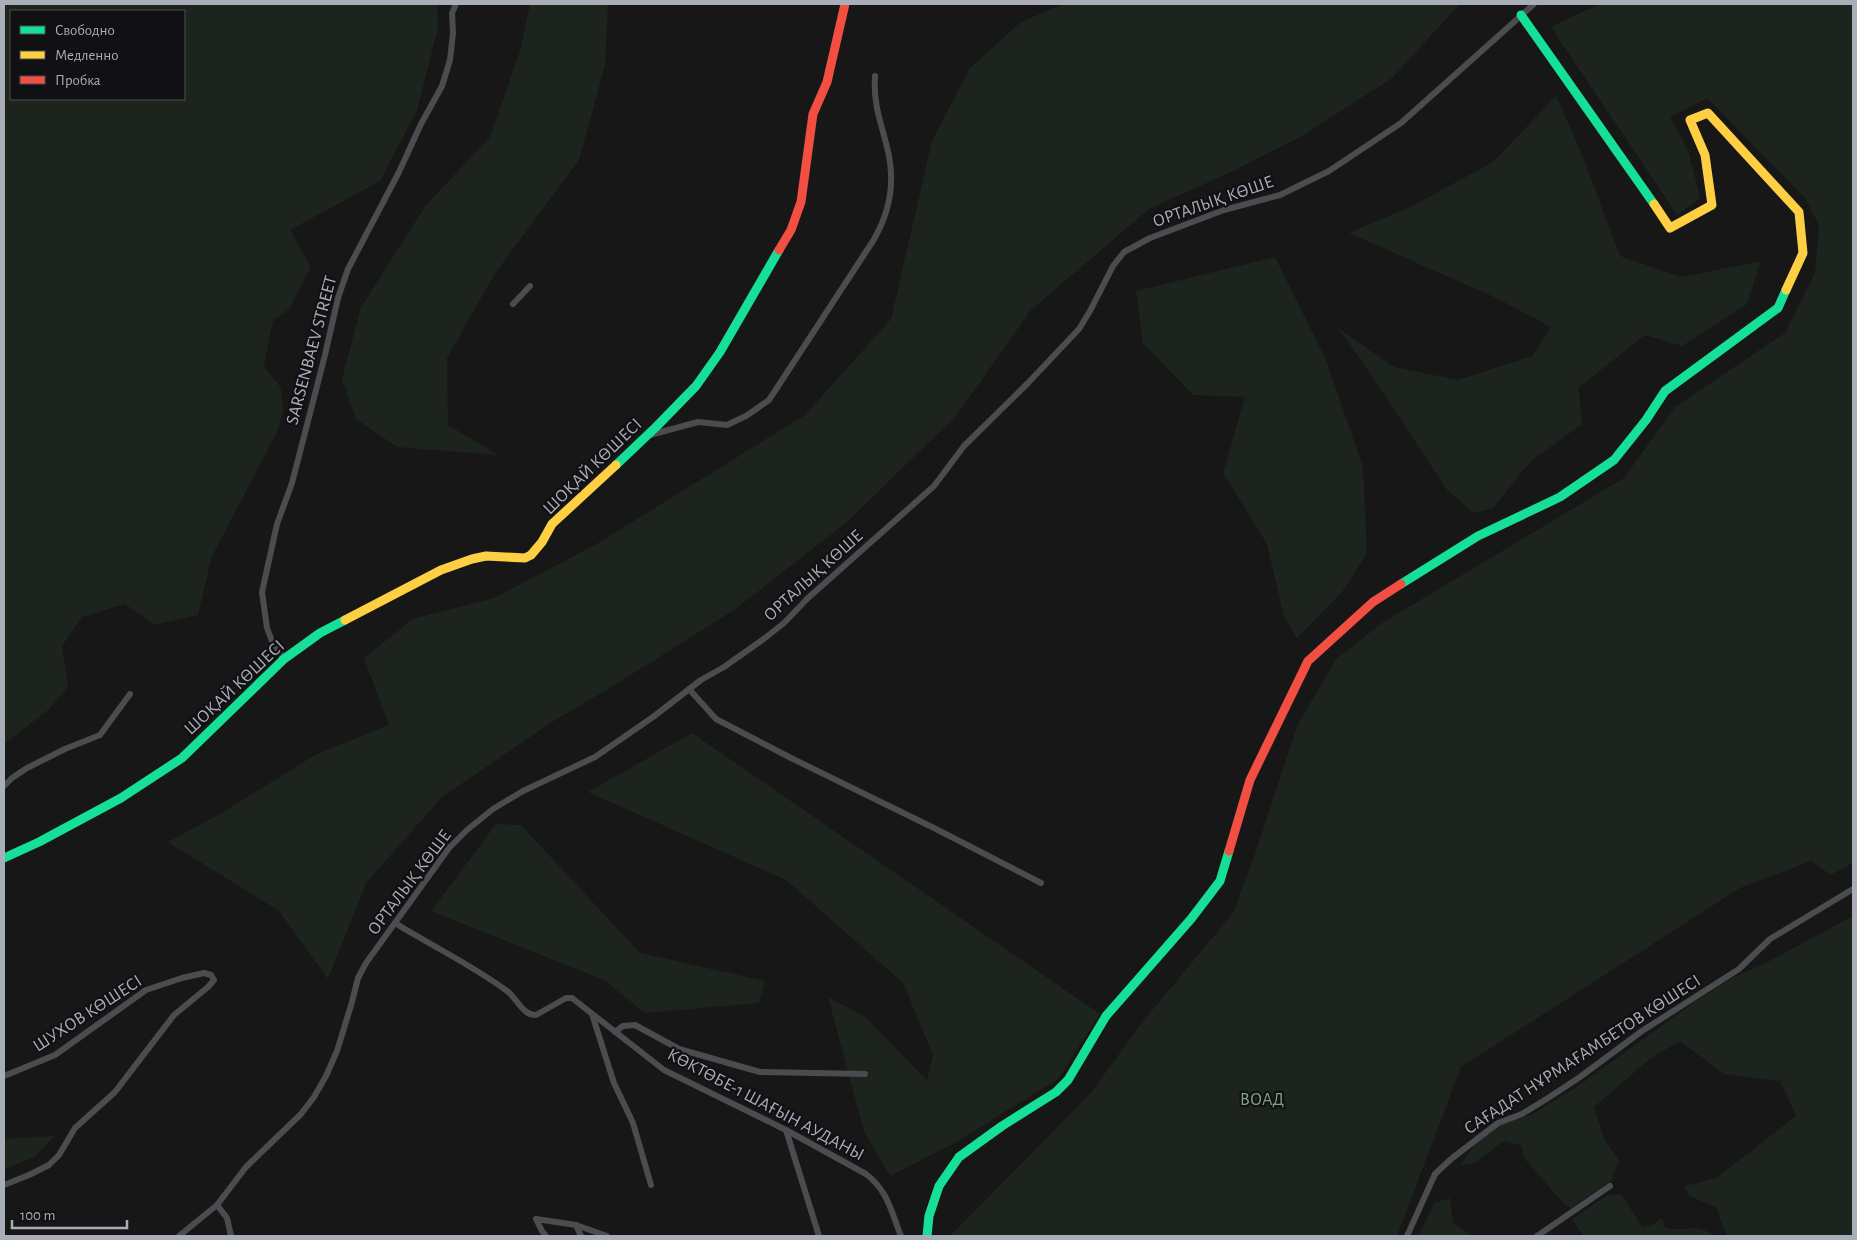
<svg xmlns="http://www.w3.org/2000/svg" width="1857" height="1240" viewBox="0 0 1857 1240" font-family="'Alegreya Sans',sans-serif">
<rect width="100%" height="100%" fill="#171717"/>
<g fill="#1d241e" fill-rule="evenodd">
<path d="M 4,4 L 437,4 L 438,28 L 417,110 L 380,181 L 290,230 L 311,267 L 289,309 L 273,321 L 264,366 L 281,388 L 283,411 L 277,432 L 212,556 L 198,615 L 154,625 L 125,604 L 82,617 L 62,646 L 68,687 L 48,710 L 4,744 ZM 11,11 L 184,11 L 184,99 L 11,99 Z"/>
<polygon points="530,4 608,4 605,65 579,160 494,275 447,358 448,425 498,455 397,447 356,419 342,379 361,307 426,205 490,137 521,48"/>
<polygon points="1064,4 1460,4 1392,78 1302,136 1231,172 1149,209 1031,310 956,416 847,522 734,610 610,688 555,720 442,797 366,883 328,979 279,911 168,842 220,814 315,755 389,725 364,658 413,619 494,598 595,545 805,415 891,319 932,141 970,68 1021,22"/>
<polygon points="1604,4 1853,4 1853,863 1831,875 1811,861 1740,888 1461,1067 1397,1236 955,1236 951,1235 1089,1095 1145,1019 1233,913 1254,857 1297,726 1336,659 1382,623 1624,478 1675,407 1785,333 1815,273 1819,225 1804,197 1707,98 1670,117 1688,150 1700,198 1677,215 1551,27 1586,10"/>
<polygon points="1556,96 1582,155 1620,256 1681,277 1761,261 1747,304 1682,346 1645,335 1579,387 1582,424 1530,462 1493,508 1474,513 1447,490 1382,391 1339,329 1394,367 1458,380 1532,356 1551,327 1494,297 1349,233 1414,205 1493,162"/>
<polygon points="1275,257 1326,360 1363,467 1367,553 1342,592 1297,638 1284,617 1267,544 1223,473 1245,397 1193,395 1143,343 1136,291"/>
<polygon points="692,733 1100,1014 1058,1079 953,1144 890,1176 864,1131 828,997 864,1016 927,1080 933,1055 903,983 786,880 588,792"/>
<polygon points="496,824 521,825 640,953 765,981 759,1003 645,1013 604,980 431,911"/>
<polygon points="1853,916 1853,1236 1727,1236 1716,1207 1689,1196 1685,1186 1716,1178 1796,1116 1780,1081 1724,1074 1680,1041 1651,1058 1594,1107 1604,1139 1619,1160 1612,1180 1571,1208 1563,1203 1524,1158 1521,1145 1504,1141 1474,1163 1460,1165 1477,1142 1501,1124 1533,1114 1574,1089 1696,1001 1732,978 1764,964"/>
<polygon points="54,1136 35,1157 4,1169 4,1139"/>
<path d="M 1621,1194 L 1642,1227 L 1654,1224 L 1662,1218 L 1665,1228 C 1688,1232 1694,1222 1715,1236 L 1584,1236 L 1572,1219 L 1608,1195 Z"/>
<polygon points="1450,1198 1453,1223 1468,1233 1467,1236 1419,1236 1434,1203"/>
</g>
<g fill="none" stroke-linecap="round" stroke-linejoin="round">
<g stroke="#4b4c50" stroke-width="6">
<polyline points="513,304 530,286"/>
<path d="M 650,435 L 698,422 L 727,425 L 746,416 L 769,400 L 873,241 C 889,214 895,187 889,156 C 883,126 873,109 875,76"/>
<polyline points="284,659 272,641 267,628 262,592 277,524 292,483 325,355 338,298 348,269 399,172 421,124 442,86 450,60 453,33 452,13 456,4"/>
<polyline points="689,689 716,719 789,757 936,829 1041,883"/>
<polyline points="4,786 12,778 27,768 65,749 100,735 130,694"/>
<path d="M 395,923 C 432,946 472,965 507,991 C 516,997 523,1016 536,1015 L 566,998 L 572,998 L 664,1070 L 786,1130 L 866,1174 C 888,1191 891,1211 901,1236"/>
<polyline points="592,1014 614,1083 633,1123 651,1185"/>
<polyline points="615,1032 623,1026 635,1025 679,1049 760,1072 865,1074"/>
<polyline points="4,1076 55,1055 146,990 182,978 204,973 211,975 214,980 208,987 174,1015 115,1092 75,1128 59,1155 49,1165 29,1175 4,1185"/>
<polyline points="786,1130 819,1236"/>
<polyline points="217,1205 227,1218 231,1236"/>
<polyline points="576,1225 581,1236"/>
<polyline points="179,1236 217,1205 246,1167 301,1114 314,1097 326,1076 337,1051 352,1002 358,978 366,963 449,848 467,830 493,809 523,791 595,757 653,717 701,680 724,667 765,638 784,623 808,598 934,486 964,446 1028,383 1079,329 1090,311 1113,266 1124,252 1150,238 1224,210 1280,195 1329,171 1401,123 1534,4"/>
<polyline points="546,1236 542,1231 536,1219 576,1225 607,1236"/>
<polyline points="1407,1236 1435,1174 1451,1159 1498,1123 1522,1114 1548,1098 1580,1077 1642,1031 1739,969 1770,939 1853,889"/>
<polyline points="1537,1236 1610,1186"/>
</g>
<g stroke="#16e098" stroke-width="9">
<polyline points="1521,15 1654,204"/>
<polyline points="616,465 656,427 696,386 720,352 779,250"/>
<polyline points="1401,584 1478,536 1560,497 1614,460 1646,420 1665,391 1778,308 1786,290"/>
<polyline points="4,858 39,842 121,798 182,758 284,659 320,633 345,620"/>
<polyline points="927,1236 929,1216 939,1186 959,1157 1002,1126 1056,1092 1068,1080 1106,1016 1191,919 1220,881 1229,851"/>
</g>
<g stroke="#ffcf43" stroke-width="9">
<polyline points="1654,204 1670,228 1712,205 1705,155 1690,120 1708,113 1799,212 1803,253 1786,290"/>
<polyline points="345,620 441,570 472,559 486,556 525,558 531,555 542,542 552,524 616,465"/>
</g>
<g stroke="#f24e42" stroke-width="9">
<polyline points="779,250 791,230 801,202 813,114 827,82 845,4"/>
<polyline points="1229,851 1250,780 1308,661 1373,602 1401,584"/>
</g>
</g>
<g text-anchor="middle" stroke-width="4.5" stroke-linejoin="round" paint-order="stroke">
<g font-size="18" fill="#a8adb8" stroke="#111113">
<text transform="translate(1213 201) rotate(-19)" y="6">ОРТАЛЫҚ КӨШЕ</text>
<text transform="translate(311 350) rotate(-75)" y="6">SARSENBAEV STREET</text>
<text transform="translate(592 466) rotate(-44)" y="6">ШОҚАЙ КӨШЕСІ</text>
<text transform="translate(813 575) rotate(-42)" y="6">ОРТАЛЫҚ КӨШЕ</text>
<text transform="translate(234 687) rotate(-43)" y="6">ШОҚАЙ КӨШЕСІ</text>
<text transform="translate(409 882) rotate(-53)" y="6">ОРТАЛЫҚ КӨШЕ</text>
<text transform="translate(87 1013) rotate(-33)" y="6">ШУХОВ КӨШЕСІ</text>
<text transform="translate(1582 1054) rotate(-33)" y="6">САҒАДАТ НҰРМАҒАМБЕТОВ КӨШЕСІ</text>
<text transform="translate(766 1104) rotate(28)" y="6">КӨКТӨБЕ-1 ШАҒЫН АУДАНЫ</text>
</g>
<g font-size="18" fill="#7fa381" stroke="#111113">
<text x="1262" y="1105">ВОАД</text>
</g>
</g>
<rect width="1857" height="1240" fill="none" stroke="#a8adb8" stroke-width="10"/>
<rect x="10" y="10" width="175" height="90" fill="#111113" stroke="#4d4f55"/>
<rect x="20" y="26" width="25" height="8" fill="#16e098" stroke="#4d4f55"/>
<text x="55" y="35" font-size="15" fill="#a8adb8">Свободно</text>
<rect x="20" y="51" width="25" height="8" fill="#ffcf43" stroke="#4d4f55"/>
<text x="55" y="60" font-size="15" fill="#a8adb8">Медленно</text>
<rect x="20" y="76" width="25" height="8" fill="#f24e42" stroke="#4d4f55"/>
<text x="55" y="85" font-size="15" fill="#a8adb8">Пробка</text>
<path d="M12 1220v8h115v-8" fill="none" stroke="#a8adb8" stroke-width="2.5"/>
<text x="20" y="1220" font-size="15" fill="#a8adb8" stroke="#111113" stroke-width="4" paint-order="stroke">100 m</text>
</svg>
